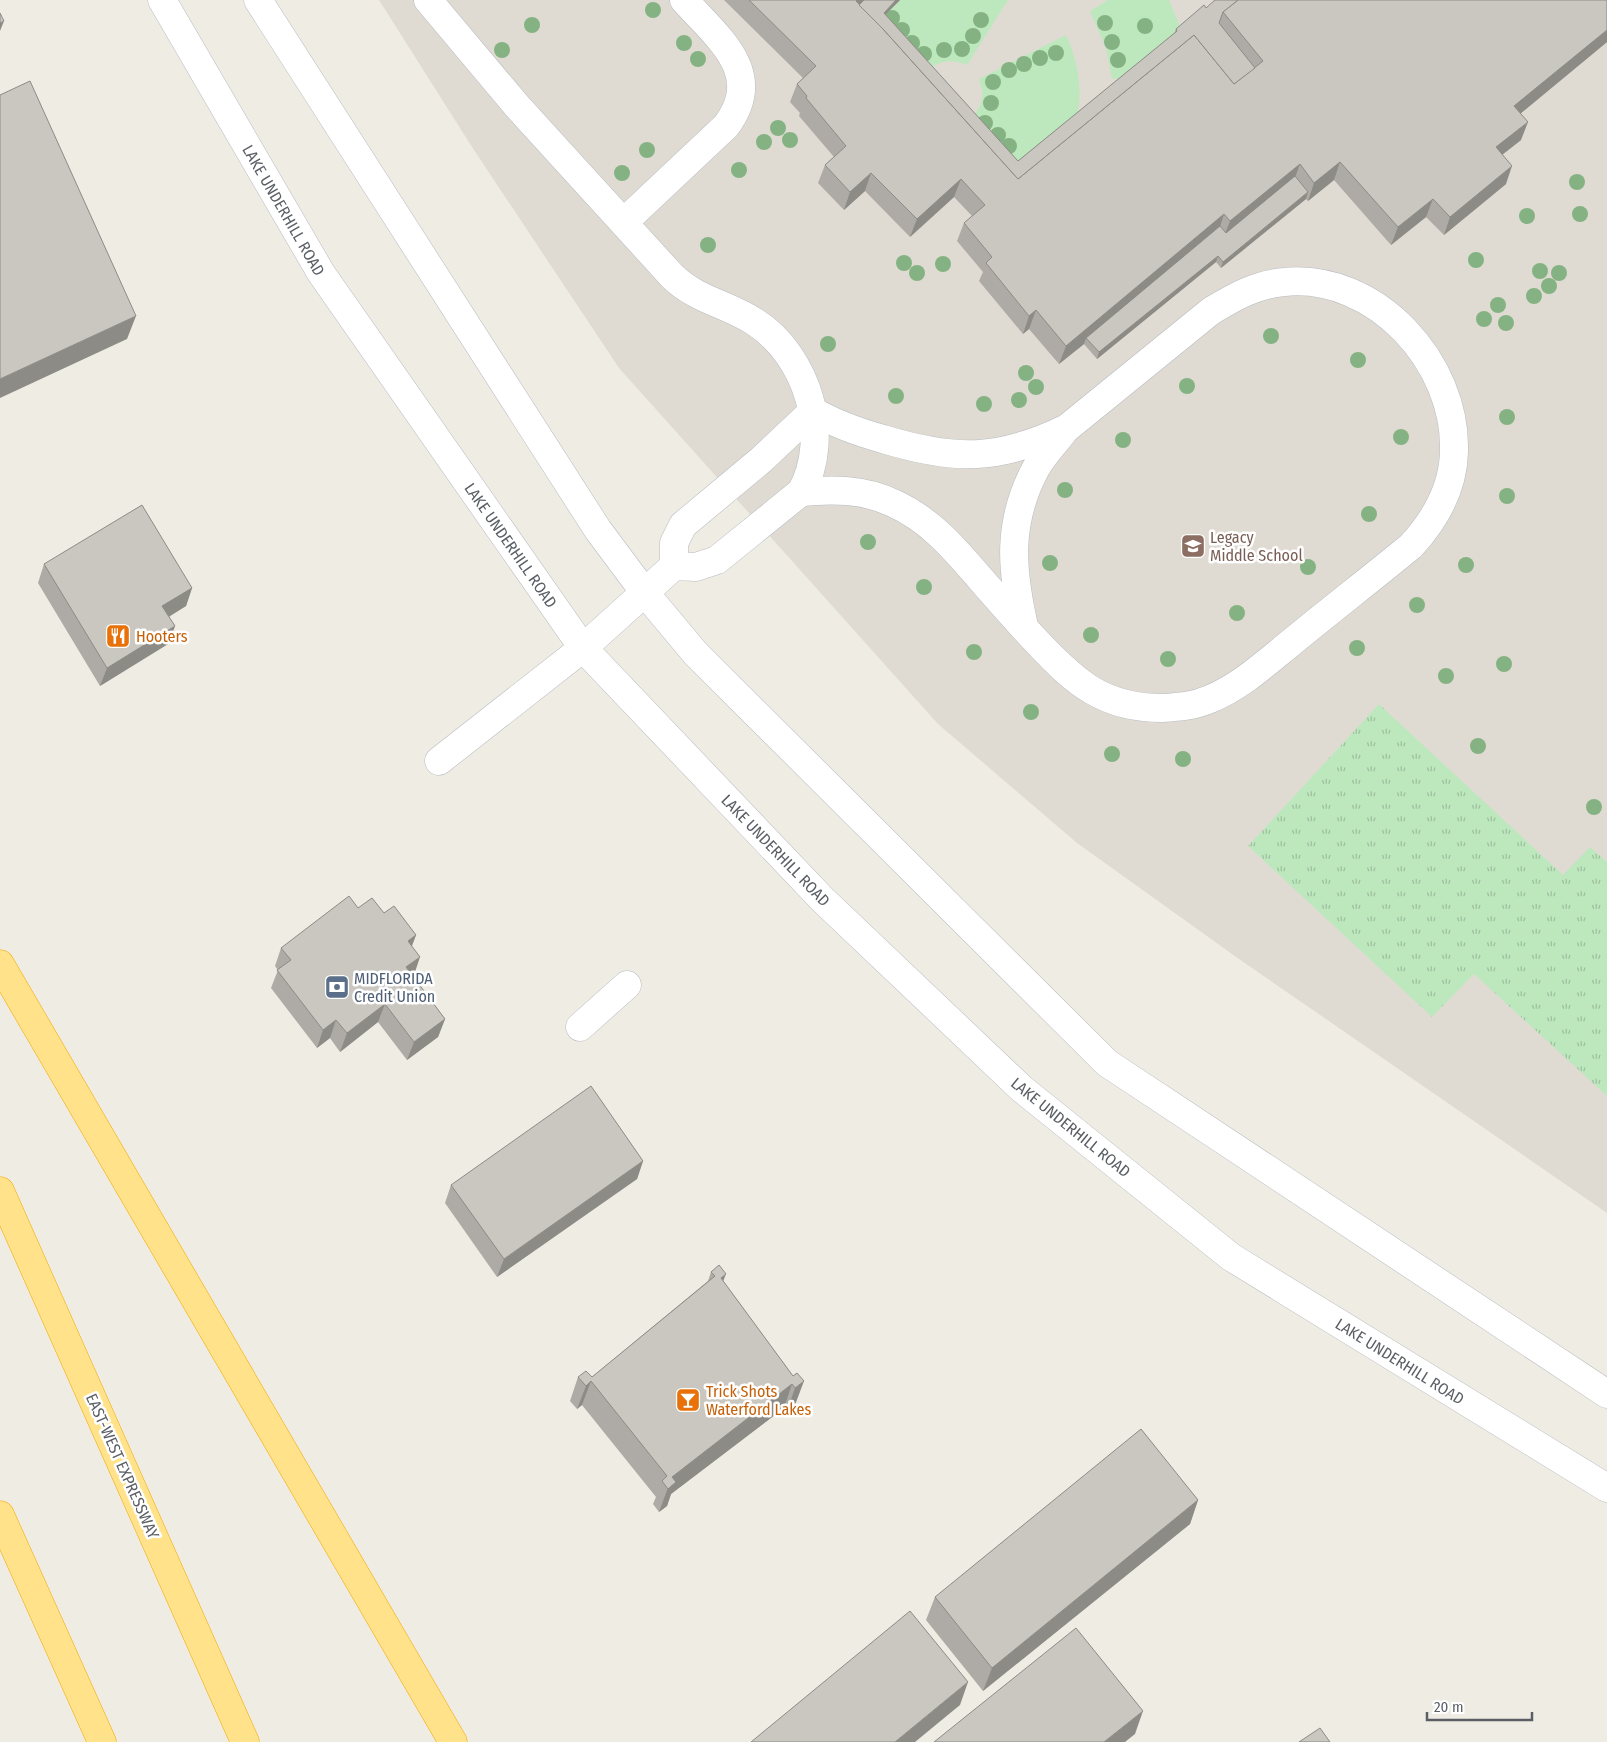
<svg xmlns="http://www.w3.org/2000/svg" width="1607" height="1742" viewBox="0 0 1607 1742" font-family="'Fira Sans Condensed',sans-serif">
<defs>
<pattern id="park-tufts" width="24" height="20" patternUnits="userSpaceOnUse" patternTransform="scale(1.25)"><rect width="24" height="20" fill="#bde8be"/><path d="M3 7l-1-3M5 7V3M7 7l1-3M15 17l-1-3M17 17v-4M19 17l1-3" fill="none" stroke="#9dbf9e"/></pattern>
</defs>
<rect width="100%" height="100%" fill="#efece3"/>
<polygon fill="#dfdbd2" points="379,0 1607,0 1607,1213 1239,959 1077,843 938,724 619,368 472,147"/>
<g fill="#bde8be">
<path d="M 900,0 L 1008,0 L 967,65 C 952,59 941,60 928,70 L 881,19 Z"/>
<polygon points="1108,0 1169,0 1181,29 1125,78 1112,79 1106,48 1090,11"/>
<path d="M 1066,35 C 1078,61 1083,89 1077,117 L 1015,167 L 971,118 C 983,106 985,94 979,79 Z"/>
</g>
<polygon fill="url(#park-tufts)" points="1379,704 1563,875 1590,847 1607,862 1607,1096 1474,974 1432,1017 1248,846"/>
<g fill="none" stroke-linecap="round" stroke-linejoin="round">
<defs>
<g id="minor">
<polyline points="162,0 321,273 583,648 822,899 1022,1089 1231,1257 1607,1488"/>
<polyline points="258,0 598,530 645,593 696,654 1107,1063 1607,1394"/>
<path d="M 428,0 L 517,106 L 672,276 C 696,300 728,304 755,322 C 808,356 832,437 801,492 L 717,560 L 696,567 L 674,566 L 583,648 L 439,761"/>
<path d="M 624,222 L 726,126 C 766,73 718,38 684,0"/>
<path d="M 801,492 C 832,489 864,489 893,503 C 929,519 953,547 978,576 C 998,599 1018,622 1039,644 C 1076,683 1104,708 1162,708 C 1179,707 1194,706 1210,699 C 1240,687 1267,662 1293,641 C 1332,609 1372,578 1411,546 C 1435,520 1453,489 1454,452 C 1457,363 1376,273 1284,282 C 1257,284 1234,297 1211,311 L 1067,428 C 999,461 955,461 883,439 C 858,432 835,424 813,411"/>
<polyline points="674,566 674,543 683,525 761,460 813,411"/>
<path d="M 1024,626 C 1011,569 1007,522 1036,468 C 1043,455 1055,443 1064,431"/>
<polyline points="580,1027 627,985"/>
</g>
<g id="highway">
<polyline points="0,964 453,1742"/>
<polyline points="0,1191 245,1742"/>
<polyline points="0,1515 102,1742"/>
</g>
</defs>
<use href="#minor" stroke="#b8bbc0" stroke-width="29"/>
<use href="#highway" stroke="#f2a800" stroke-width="29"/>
<use href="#minor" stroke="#fff" stroke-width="28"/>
<use href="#highway" stroke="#ffe28a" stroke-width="28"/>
</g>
<g fill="#85b282">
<circle cx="653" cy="10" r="8"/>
<circle cx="892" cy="18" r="8"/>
<circle cx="981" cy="20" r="8"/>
<circle cx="1105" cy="23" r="8"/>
<circle cx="532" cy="25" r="8"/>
<circle cx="1145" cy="26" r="8"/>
<circle cx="902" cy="30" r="8"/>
<circle cx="973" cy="36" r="8"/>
<circle cx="1112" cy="42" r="8"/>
<circle cx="684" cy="43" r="8"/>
<circle cx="912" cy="43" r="8"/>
<circle cx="962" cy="49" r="8"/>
<circle cx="502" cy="50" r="8"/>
<circle cx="944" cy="50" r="8"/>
<circle cx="1056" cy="53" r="8"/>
<circle cx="924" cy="54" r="8"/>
<circle cx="1040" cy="58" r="8"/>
<circle cx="698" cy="59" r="8"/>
<circle cx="1118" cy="60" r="8"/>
<circle cx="1024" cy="64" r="8"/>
<circle cx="1009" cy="70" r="8"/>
<circle cx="993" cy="82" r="8"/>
<circle cx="991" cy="103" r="8"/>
<circle cx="985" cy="123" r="8"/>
<circle cx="778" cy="128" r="8"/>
<circle cx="998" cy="135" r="8"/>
<circle cx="790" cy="140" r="8"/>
<circle cx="764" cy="142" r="8"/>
<circle cx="1009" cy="146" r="8"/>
<circle cx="647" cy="150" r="8"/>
<circle cx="739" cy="170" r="8"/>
<circle cx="622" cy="173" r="8"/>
<circle cx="1577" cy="182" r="8"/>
<circle cx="1580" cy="214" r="8"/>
<circle cx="1527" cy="216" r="8"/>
<circle cx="708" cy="245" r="8"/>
<circle cx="1476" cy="260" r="8"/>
<circle cx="904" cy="263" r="8"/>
<circle cx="943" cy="264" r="8"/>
<circle cx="1540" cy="271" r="8"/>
<circle cx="917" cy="273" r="8"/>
<circle cx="1559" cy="273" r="8"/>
<circle cx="1549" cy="286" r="8"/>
<circle cx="1534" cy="296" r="8"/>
<circle cx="1498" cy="305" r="8"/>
<circle cx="1484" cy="319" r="8"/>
<circle cx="1506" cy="323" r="8"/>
<circle cx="1271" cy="336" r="8"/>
<circle cx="828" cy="344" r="8"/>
<circle cx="1358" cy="360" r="8"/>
<circle cx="1026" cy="373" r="8"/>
<circle cx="1187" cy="386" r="8"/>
<circle cx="1036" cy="387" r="8"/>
<circle cx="896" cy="396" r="8"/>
<circle cx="1019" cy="400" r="8"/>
<circle cx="984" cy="404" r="8"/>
<circle cx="1507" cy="417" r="8"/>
<circle cx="1401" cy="437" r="8"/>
<circle cx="1123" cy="440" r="8"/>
<circle cx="1065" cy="490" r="8"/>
<circle cx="1507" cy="496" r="8"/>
<circle cx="1369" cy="514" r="8"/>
<circle cx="868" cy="542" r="8"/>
<circle cx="1050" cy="563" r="8"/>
<circle cx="1466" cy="565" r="8"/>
<circle cx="1308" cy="567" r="8"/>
<circle cx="924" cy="587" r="8"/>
<circle cx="1417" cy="605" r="8"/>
<circle cx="1237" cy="613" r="8"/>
<circle cx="1091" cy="635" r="8"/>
<circle cx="1357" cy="648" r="8"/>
<circle cx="974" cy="652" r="8"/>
<circle cx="1168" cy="659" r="8"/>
<circle cx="1504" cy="664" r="8"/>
<circle cx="1446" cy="676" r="8"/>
<circle cx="1031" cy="712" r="8"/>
<circle cx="1478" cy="746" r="8"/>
<circle cx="1112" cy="754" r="8"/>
<circle cx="1183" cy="759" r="8"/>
<circle cx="1594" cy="807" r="8"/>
</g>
<g fill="#aeaaa5">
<polygon points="724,0 900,0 885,15 1018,161 1174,34 1176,29 1206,8 1607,42 1521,113 1521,140 1502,155 1506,184 1444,235 1426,217 1391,245 1334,180 1308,201 1306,199 1221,268 1216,262 1097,359 1084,344 1059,364 1029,329 1023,334 979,281 983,272 957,241 964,223 972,216 954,197 910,237 865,191 844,210 818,183 825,165 834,157 799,116 800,113 790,102 797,84 803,78"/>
<polygon points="44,564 192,588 186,606 169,617 175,626 168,644 100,686 38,583"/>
<polygon points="358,908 384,913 416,935 412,946 414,975 413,976 445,1019 438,1037 407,1060 378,1022 340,1052 330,1038 317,1048 271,988 278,970 275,966 281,948"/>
<polygon points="643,1161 637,1179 497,1277 445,1203 451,1185"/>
<polygon points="711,1272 723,1281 793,1376 797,1373 795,1405 787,1411 784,1408 671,1494 667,1506 659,1512 653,1504 656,1497 582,1405 577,1409 570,1401 578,1377 592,1377 708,1281"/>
<polygon points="1198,1500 1190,1524 983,1691 926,1620 935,1597"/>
</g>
<g fill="#8d8b86">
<polygon points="857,0 868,0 853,15 856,1"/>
<polygon points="896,0 900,0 881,19 884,13"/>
<polygon points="4,21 0,31 0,23"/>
<polygon points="1607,30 1607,42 1508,124 1514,106"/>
<polygon points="1528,122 1521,140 1489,165 1496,147"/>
<polygon points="1340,162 1334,180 1308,201 1314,183"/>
<polygon points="1300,164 1293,183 1223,239 1230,221"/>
<polygon points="1512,166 1506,184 1444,235 1450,217"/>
<polygon points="871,173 865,191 844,210 850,192"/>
<polygon points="961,179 954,197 910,237 917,219"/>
<polygon points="1308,192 1306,199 1221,268 1223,262"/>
<polygon points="1433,199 1426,217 1391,245 1398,227"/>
<polygon points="1224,214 1218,233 1086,338 1084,344 1059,364 1066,346"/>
<polygon points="1218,256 1216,262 1097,359 1099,352"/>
<polygon points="1036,310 1029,329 1023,334 1029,316"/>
<polygon points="136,316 127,339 0,398 0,379"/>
<polygon points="192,588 186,606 156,624 162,606"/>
<polygon points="175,626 168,644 100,686 107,668"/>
<polygon points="416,935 409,953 408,941"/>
<polygon points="420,957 414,975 400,985 406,967"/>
<polygon points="385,1004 378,1022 340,1052 347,1033"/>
<polygon points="445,1019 438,1037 407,1060 414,1042"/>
<polygon points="336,1020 330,1038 317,1048 323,1030"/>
<polygon points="643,1161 637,1179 497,1277 504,1259"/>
<polygon points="726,1274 717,1297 721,1278"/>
<polygon points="591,1381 582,1405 577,1409 586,1386"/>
<polygon points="804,1381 795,1405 787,1411 795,1388"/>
<polygon points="792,1384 784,1408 671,1494 667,1506 659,1512 672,1477"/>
<polygon points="1198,1500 1190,1524 983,1691 992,1668"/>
<polygon points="968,1682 960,1705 915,1742 895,1742"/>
<polygon points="1143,1711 1135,1734 1125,1742 1104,1742"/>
</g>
<g fill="#cac6c0" stroke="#8d8b86">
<polygon points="749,0 857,0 856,1 883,29 1018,179 1194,35 1234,84 1263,61 1223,12 1238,0 1607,0 1607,30 1514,106 1528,122 1496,147 1512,166 1450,217 1433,199 1398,227 1340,162 1314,183 1300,164 1230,221 1224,214 1066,346 1036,310 1029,316 986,263 992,257 964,223 985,205 961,179 917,219 871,173 850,192 825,165 846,146 806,98 807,96 797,84 816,66"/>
<polygon points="864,0 896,0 884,13 1018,161 1177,31 1176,29 1204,5 1206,8 1215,0 1238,0 1223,12 1219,23 1255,68 1234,84 1194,35 1018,179 883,29 859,5"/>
<polygon points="0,13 4,21 0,23"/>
<polygon points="30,81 136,316 0,379 0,95"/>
<polygon points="1295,176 1308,192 1223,262 1218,256 1099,352 1086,338 1220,226 1226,233"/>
<polygon points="142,505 192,588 162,606 175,626 107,668 44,564"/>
<polygon points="349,896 358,908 372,898 384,913 394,906 416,935 408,941 420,957 406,967 445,1019 414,1042 385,1004 347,1033 336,1020 323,1030 277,970 291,960 281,948"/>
<polygon points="591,1086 643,1161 504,1259 451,1185"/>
<polygon points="719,1265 726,1274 721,1278 793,1376 797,1373 804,1381 795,1388 792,1384 672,1477 676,1482 668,1489 662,1481 667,1476 591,1381 586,1386 578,1377 586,1371 592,1377 715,1276 711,1272"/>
<polygon points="1141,1429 1198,1500 992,1668 935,1597"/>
<polygon points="910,1611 968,1682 895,1742 751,1742"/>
<polygon points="1076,1628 1143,1711 1104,1742 934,1742"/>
<polygon points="1320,1728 1330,1742 1299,1742"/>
</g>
<defs>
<symbol id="school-square" viewBox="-11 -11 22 22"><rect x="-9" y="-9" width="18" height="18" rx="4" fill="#8d6e63" stroke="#fff"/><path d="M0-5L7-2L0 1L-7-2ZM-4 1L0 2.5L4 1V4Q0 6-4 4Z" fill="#fff"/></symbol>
<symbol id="restaurant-square" viewBox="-11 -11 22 22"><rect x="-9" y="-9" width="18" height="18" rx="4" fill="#e8710a" stroke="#fff"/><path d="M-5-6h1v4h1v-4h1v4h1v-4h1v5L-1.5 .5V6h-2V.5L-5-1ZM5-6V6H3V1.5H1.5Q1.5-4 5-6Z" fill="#fff"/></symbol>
<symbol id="bank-square" viewBox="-11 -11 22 22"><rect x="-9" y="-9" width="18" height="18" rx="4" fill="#5c6f8a" stroke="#fff"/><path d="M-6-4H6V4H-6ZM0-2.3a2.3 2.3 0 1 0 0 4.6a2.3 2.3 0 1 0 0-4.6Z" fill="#fff"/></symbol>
<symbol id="bar-square" viewBox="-11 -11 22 22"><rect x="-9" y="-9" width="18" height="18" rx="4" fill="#e8710a" stroke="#fff"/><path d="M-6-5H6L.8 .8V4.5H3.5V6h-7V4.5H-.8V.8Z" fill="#fff"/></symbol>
</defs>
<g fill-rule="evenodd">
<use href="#school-square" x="1179" y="532" width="28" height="28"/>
<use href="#restaurant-square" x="104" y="622" width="28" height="28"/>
<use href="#bank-square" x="323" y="973" width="28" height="28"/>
<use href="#bar-square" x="674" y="1386" width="28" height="28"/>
</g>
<g text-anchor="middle" stroke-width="5" stroke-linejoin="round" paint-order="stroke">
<g font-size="16" fill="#5b5f65" stroke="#fff">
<text transform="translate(284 210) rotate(60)" y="6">LAKE UNDERHILL ROAD</text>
<text transform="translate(511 545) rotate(55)" y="6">LAKE UNDERHILL ROAD</text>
<text transform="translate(776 850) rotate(46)" y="6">LAKE UNDERHILL ROAD</text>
<text transform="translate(1071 1127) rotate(39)" y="6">LAKE UNDERHILL ROAD</text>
<text transform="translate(1400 1361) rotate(32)" y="6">LAKE UNDERHILL ROAD</text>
<text transform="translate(123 1466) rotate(66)" y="6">EAST-WEST EXPRESSWAY</text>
</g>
<g font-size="16" fill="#785e54" stroke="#fff" text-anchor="start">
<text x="1210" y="543">Legacy<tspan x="1210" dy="18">Middle School</tspan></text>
</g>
<g font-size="16" fill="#c56008" stroke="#fff" text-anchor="start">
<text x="136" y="642">Hooters</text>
<text x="706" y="1397">Trick Shots<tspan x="706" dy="18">Waterford Lakes</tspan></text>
</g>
<g font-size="16" fill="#4e5e75" stroke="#fff" text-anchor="start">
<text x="354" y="984">MIDFLORIDA<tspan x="354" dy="18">Credit Union</tspan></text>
</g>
</g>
<path d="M1427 1712v8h105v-8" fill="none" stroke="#5b5f65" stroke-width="2.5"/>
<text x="1434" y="1712" font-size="15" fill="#5b5f65" stroke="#ffffff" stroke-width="4" paint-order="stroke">20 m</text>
</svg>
